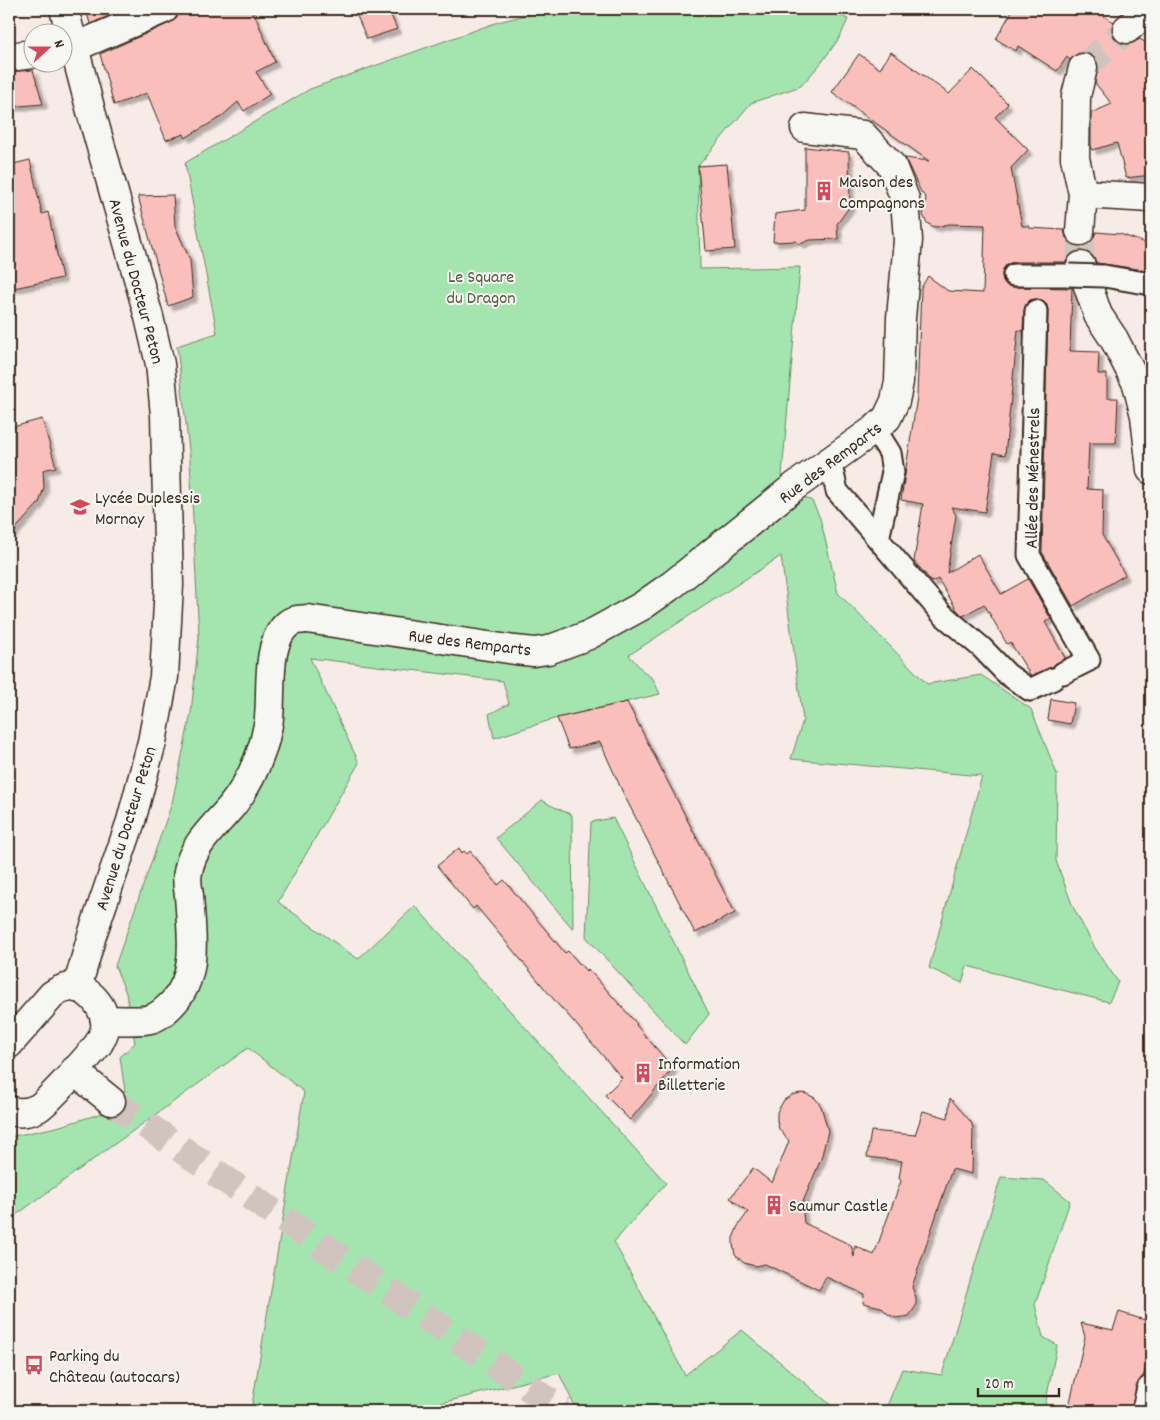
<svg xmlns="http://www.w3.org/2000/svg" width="1160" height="1420" viewBox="0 0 1160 1420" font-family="Dekko,sans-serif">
<defs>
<filter id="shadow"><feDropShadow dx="4.5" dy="4.5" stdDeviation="1" flood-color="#0004"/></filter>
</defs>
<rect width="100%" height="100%" fill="#f7ebe7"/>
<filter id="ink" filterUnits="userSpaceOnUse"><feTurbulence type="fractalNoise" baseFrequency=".02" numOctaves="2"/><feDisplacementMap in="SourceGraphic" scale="10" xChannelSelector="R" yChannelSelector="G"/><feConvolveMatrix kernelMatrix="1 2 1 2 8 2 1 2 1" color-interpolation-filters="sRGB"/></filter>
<g filter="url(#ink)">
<g fill="#a4e5af" stroke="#708866">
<polygon points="550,9 823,9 848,19 840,37 822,62 801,86 751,103 698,166 700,269 800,267 781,486 812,501 820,518 838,593 927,684 981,675 1031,709 1057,774 1056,861 1073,907 1095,948 1118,982 1109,1002 967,966 962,983 929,968 982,776 791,759 803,720 781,556 629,655 643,671 653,679 660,694 557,718 494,738 489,714 509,704 503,681 310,658 359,763 278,902 358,959 415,906 666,1183 614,1242 685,1375 742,1330 838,1411 577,1411 559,1373 410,1411 251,1411 304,1092 248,1048 9,1220 9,1137 57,1127 103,1113 125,1091 120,1057 135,1043 126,993 115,966 172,803 191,713 199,637 190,459 177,346 217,333 185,163 310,89 498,22"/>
<polygon points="542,800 550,805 572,815 573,929 496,838"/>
<polygon points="613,818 709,1014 685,1045 586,937 591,822"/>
<polygon points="1001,1177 1044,1180 1070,1201 1035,1305 1043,1337 1057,1345 1044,1411 885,1411 902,1369 942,1375"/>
</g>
<g fill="#fbbfbb" stroke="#3b2a1e" filter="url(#shadow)">
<polygon points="86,9 125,9 90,24"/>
<polygon points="179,9 252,9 275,62 256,72 270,94 244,111 238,102 221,117 185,138 184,134 166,140 147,93 114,105 100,54 170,23 177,18"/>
<polygon points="354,9 388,9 397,29 367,39"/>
<polygon points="1013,9 1091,9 1114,22 1112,32 1115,39 1121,44 1130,44 1140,39 1151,46 1151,175 1126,178 1117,143 1092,150 1091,144 1091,113 1112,104 1095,83 1098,64 1093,56 1087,53 1079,53 1070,60 1067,57 1057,71 1018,46 1016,51 996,39"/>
<polygon points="891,52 949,94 973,69 1008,104 995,117 1028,150 1011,168 1022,226 1029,226 1029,228 1064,230 1066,238 1072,244 1078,246 1087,245 1093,239 1096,232 1120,234 1151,245 1151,271 1097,263 1092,255 1083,251 1075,251 1070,255 1066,262 1014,262 1007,264 1003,269 1002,275 1003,281 1007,286 1014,287 1072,288 1070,351 1099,352 1098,374 1107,374 1107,398 1118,398 1116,443 1089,443 1087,489 1103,490 1102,535 1125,575 1073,606 1042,552 1048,311 1047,305 1042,300 1036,299 1030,300 1026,304 1024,310 1023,331 1018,330 1005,455 994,453 985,512 951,507 956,515 947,573 978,554 1001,594 1028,579 1051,619 1045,622 1065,658 1052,667 1031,676 1010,642 1007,644 984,604 963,616 957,610 938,579 932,582 914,561 923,504 901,500 917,397 921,288 928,276 948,291 983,293 985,225 949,224 937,227 932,226 927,223 923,215 926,198 921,192 905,158 929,161 832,92 859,54 880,69"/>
<polygon points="33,70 43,104 9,107 9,72"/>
<polygon points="805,147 849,152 850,206 837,224 838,239 810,240 800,244 796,241 773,242 775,214 805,210"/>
<polygon points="30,160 42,214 48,212 62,278 9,289 9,165"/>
<polygon points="727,164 735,249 706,251 698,166"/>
<polygon points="173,195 175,226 190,260 193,297 168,306 138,196"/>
<polygon points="42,419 56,467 43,470 44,487 39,503 9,536 9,428"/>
<polygon points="1051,699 1074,703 1070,724 1048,720"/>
<polygon points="627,702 735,913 695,933 624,795 600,742 569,749 557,718"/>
<polygon points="459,848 462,853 464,851 467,854 470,851 498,885 504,880 565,953 568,951 586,971 588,969 637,1024 636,1025 673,1068 630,1120 605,1095 622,1078 562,1008 561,1008 476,906 473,909 437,866"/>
<polygon points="801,1093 807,1094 815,1098 821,1106 828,1131 821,1159 802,1204 804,1223 851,1245 854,1257 855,1246 874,1255 901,1181 899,1178 902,1161 867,1157 871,1131 915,1135 923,1111 948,1118 950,1098 971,1122 973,1128 972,1174 952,1169 912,1287 916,1298 916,1306 909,1316 896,1318 888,1314 881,1307 863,1303 864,1294 826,1277 819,1290 765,1264 755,1266 744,1263 735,1255 733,1244 733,1238 738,1226 748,1212 730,1198 753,1168 772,1183 789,1141 779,1129 777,1121 777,1112 784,1100 792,1095"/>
<polygon points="1119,1312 1151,1322 1151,1341 1144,1374 1136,1386 1131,1411 1068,1411 1085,1337 1081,1323 1113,1330"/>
</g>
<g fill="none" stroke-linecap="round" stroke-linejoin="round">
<g stroke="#d1c4bf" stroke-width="28" stroke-dasharray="28 14" stroke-linecap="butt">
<polyline points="1083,68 1127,29"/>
<polyline points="1080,231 1081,266"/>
</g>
<polyline stroke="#d1c4bf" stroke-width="28" stroke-dasharray="28 14" stroke-linecap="butt" points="111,1101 563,1411"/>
<defs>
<g id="pedestrian">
<polyline points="1017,275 1014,275 1069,275"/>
<polyline points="1104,276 1151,284"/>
<polyline points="1036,311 1029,555 1089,660 1063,673"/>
<polyline points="875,429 890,453 893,472 878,539 942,614 982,648 1007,674 1030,690 1053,679"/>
<polyline points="830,461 837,491 878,539"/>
</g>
<g id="minor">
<polyline points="1127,29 1150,9"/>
<polyline points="62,49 73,48 164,9"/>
<polyline points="9,57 32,54"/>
<polyline points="1083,194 1151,198"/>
<polyline points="1080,231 1083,194 1075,158 1076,96 1083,68"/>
<polyline points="1081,266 1098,315 1114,339 1137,384 1145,416 1151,470"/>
<path d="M 105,1020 C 116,1020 141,1022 150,1019 C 159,1017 166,1010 172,1004 C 200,975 191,932 189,895 C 188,888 186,879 188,872 C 192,845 214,827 231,807 C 247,787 258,764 265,739 C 266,732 269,724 269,717 C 272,690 265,641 289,623 C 294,619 301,620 307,619 L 515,650 L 534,652 L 548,650 L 589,635 L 642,606 L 672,585 L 795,486 L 875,429 L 887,418 L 895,401 L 899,382 L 901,318 L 908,240 L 905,199 L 892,166 L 863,135 L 805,128"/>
<polyline points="1146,1411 1151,1390"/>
</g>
<g id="tertiary">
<polyline points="64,9 92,115 149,317 160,364 165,415 169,585 164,677 152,742 131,821 92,935 77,988"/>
<path d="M 9,1044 L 52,995 C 56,992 60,989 66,988 C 87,983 108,1009 105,1029 C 104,1034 101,1039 99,1043 C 91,1054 48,1102 38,1108 C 28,1113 19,1114 9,1110"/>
<polyline points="74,1071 111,1101"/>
</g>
</defs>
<use href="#pedestrian" stroke="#3b2a1e" stroke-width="25"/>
<use href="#minor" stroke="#3b2a1e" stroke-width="31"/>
<use href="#tertiary" stroke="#3b2a1e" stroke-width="31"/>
<use href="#pedestrian" stroke="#f6f6f2" stroke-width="21"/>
<use href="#minor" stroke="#f6f6f2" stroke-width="28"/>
<use href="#tertiary" stroke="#f6f6f2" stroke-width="28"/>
<defs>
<polyline id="pedestrian-bridge" points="1069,275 1104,276"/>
</defs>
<use href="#pedestrian-bridge" stroke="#3b2a1e" stroke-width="25" stroke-linecap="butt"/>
<use href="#pedestrian-bridge" stroke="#f6f6f2" stroke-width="21"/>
</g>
</g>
<defs>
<symbol id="building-bare" viewBox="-9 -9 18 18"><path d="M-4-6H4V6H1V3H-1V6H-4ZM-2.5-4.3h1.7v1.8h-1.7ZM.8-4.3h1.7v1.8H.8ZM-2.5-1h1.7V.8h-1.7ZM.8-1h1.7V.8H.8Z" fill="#d1495b" stroke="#f6f6f2" stroke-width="2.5" paint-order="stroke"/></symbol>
<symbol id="school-bare" viewBox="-9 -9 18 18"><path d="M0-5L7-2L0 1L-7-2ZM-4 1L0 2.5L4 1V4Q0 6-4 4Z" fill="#d1495b" stroke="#f6f6f2" stroke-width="2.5" paint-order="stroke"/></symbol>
<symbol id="bus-bare" viewBox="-9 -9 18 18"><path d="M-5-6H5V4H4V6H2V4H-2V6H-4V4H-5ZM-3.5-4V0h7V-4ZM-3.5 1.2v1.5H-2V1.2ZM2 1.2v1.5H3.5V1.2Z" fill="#d1495b" stroke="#f6f6f2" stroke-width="2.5" paint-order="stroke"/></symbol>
</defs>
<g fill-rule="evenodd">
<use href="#building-bare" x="810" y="177" width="28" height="28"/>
<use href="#school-bare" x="66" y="493" width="28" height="28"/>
<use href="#building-bare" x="629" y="1059" width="28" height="28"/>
<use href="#building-bare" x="760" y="1191" width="28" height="28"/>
<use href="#bus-bare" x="20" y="1351" width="28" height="28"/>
</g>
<g text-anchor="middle" stroke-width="4" stroke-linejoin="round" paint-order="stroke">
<g font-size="18" fill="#3b2a1e" stroke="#f6f6f2" text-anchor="start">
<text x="839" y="187">Maison des<tspan x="839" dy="21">Compagnons</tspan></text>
<text x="95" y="503">Lycée Duplessis<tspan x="95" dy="21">Mornay</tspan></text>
<text x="658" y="1069">Information<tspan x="658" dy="21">Billetterie</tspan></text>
<text x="789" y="1211">Saumur Castle</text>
<text x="49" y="1361">Parking du<tspan x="49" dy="21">Château (autocars)</tspan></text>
</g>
<g font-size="18" fill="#555942" stroke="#f6f6f2">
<text x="481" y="282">Le Square<tspan x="481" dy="21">du Dragon</tspan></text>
</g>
<g font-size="18" fill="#3b2a1e" stroke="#f6f6f2">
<text transform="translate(137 281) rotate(75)" y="6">Avenue du Docteur Peton</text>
<text transform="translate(830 462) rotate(-37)" y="6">Rue des Remparts</text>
<text transform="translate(1032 478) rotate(-89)" y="6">Allée des Ménestrels</text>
<text transform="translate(470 642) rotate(7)" y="6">Rue des Remparts</text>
<text transform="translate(125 828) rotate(-73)" y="6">Avenue du Docteur Peton</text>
</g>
</g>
<rect width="1160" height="1420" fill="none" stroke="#f6f6f2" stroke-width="30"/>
<rect x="15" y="15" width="1130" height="1390" fill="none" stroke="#3b2a1e" stroke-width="2" filter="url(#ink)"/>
<g transform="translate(48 48) rotate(69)"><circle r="24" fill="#f6f6f2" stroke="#aba49d"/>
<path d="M0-4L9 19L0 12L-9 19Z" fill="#d1495b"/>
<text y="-8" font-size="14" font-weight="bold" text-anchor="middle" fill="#3b2a1e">N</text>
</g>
<path d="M978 1388v8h81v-8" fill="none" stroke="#3b2a1e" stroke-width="2.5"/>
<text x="985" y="1388" font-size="15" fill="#3b2a1e" stroke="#f6f6f2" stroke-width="4" paint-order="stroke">20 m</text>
</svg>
